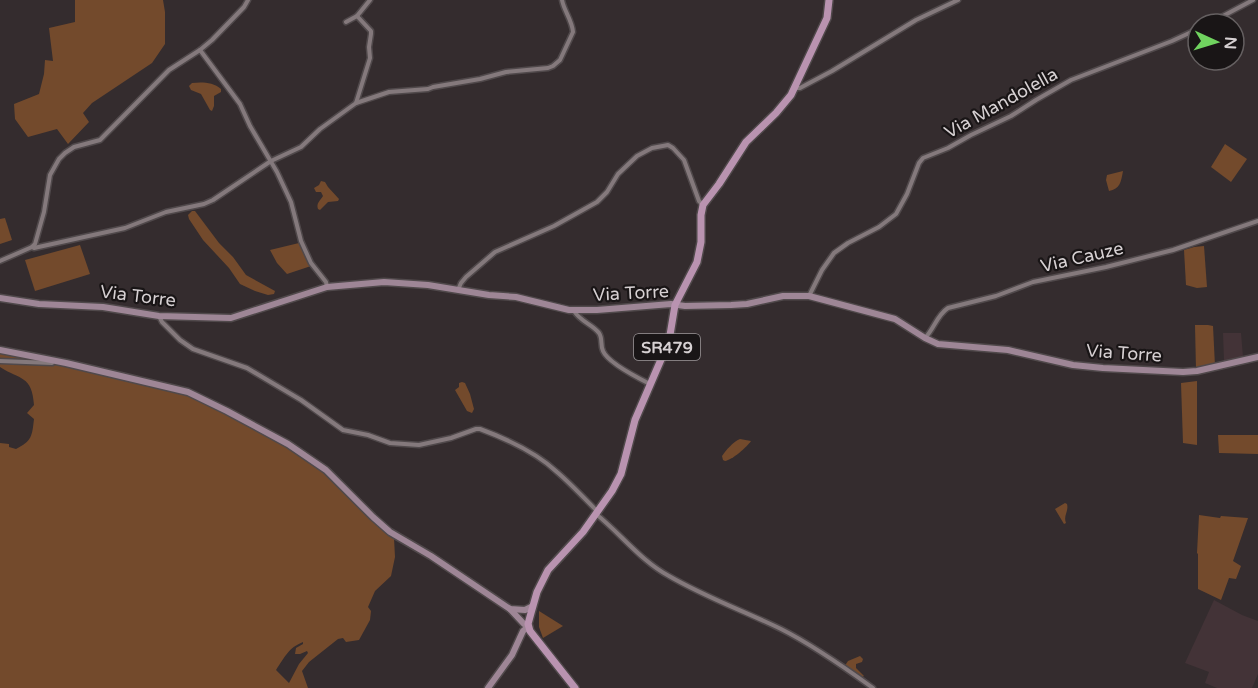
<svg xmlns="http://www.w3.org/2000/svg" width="1258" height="688" viewBox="0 0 1258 688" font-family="'Varela Round',sans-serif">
<rect width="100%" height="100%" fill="#342c2e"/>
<g fill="#433337">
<polygon points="1223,333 1241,333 1243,357 1224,361"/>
<polygon points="1214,600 1242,615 1258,621 1258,674 1252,688 1217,688 1205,683 1209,672 1185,663"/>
</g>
<g fill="#734a2c" fill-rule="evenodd">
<polygon points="75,0 163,0 165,12 165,44 152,63 92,103 83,113 89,122 68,144 57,129 28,137 15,119 14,104 39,94 44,74 45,60 53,61 49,28 75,22"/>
<path d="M 192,83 C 202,82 213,82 221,89 L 221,92 L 214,96 L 214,106 L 212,111 L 210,110 L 201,94 L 191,90 L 189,86 Z"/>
<polygon points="1225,144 1247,159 1231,182 1211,167"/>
<path d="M 1123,171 C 1121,182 1120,189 1109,191 L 1106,180 L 1107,175 Z"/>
<path d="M 321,181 L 325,182 L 328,187 L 339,199 L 338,201 L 328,202 L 320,210 L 318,209 C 316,203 320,201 323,196 L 321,192 L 316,192 L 314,188 L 319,185 Z"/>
<polygon points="192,211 195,211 219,243 233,257 246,275 275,291 274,294 268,295 255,291 240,284 229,268 203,240 189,219 188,215"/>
<polygon points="5,218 12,240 0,244 0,219"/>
<polygon points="299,243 311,266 287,274 277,263 270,250"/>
<polygon points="80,245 90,274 35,291 25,260"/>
<polygon points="1204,246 1207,287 1197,288 1186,285 1184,250 1194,247"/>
<polygon points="1195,325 1208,325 1213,326 1215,366 1196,370"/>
<path d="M 0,350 L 188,392 L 227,411 L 326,470 L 394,538 L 395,557 L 391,576 L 375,591 L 368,607 L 371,611 L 370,620 L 359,640 L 346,642 L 343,638 L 338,639 L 309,662 L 302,671 L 308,688 L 0,688 L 0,443 L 9,444 L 9,447 L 16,449 C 32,441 32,436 34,419 L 27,413 L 34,405 C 32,375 20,380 0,367 ZM 303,642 L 303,644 L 296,648 L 295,654 L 300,654 L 307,651 L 308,653 L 299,664 L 289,683 L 276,670 C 285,657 288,648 303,642 Z"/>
<polygon points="1197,381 1197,445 1183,443 1181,383"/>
<polygon points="462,382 465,383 470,394 474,409 472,413 467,411 455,390 459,387 459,383"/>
<polygon points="1218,435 1258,435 1258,454 1219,453"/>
<path d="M 740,439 L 751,441 C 747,447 732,460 725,461 L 723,460 L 722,456 C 726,450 733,442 740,439 Z"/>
<path d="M 1065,503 L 1067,504 C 1069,511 1063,516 1066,523 L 1064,524 L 1055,509 Z"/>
<polygon points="1199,515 1220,518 1221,516 1248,518 1233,561 1241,566 1236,579 1229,578 1221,600 1198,589 1198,554 1197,553"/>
<polygon points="539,611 563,626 543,638 539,627"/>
<polygon points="860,656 863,659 862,662 856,664 856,668 864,676 861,678 844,667 848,661"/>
</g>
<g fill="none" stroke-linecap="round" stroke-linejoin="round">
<defs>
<g id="street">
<polyline points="346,22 357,16 370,0"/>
<polyline points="1208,24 1253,0"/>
<polyline points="200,50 240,104 250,126 277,172 291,202 301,241 311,263 326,282 327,287"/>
<polyline points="794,88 800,88 832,71 916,20 958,0"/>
<polyline points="356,103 370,58 369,47 371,34 371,31 357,16"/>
<path d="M 32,247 L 34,248 L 125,228 L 166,212 L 204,204 L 213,200 L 271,161 L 301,147 L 320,129 L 356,103 L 389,92 L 428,89 L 433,87 L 480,79 L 506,72 L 548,68 L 553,66 L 560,60 L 573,32 C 572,20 564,11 562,0"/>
<polyline points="0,261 32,247 35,244 44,212 50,175 59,159 65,153 74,147 100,140 169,70 200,50 212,40 244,7 248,0"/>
<polyline points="458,290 461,283 466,277 495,252 554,226 597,202 607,192 618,174 637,156 652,148 668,145 673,148 684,160 699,201 703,205"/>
<polyline points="809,296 822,270 834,253 848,243 879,227 896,214 907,194 919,163 923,158 948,148 971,135 1011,116 1036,100 1071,80 1172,41 1198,29"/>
<path d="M 574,311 C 581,322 592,324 599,333 C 603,339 600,345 603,351 C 608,363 638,378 650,384"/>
<path d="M 159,316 L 162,322 L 180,340 L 193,349 L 247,368 L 301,400 L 343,430 L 368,435 L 390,443 L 419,445 L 451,438 L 476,429 L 480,429 C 507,439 536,452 557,472 C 571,484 584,498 597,511"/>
<path d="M 925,338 C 934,329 937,315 948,308 L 996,296 L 1033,282 L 1106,267 L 1173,250 L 1258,221"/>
<polyline points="0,361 52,363 52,362"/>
<path d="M 596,514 C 621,534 641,561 669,576 C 705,597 744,611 781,629 C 813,645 844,667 873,688"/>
</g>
<g id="secondary">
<polyline points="0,298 39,304 103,307 159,316 231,318 327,287 384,282 428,285 489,295 516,297 569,310 597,310 671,304 685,306 731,305 747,304 783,296 809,296 895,319 925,338 938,344 1008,350 1073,365 1103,368 1183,372 1197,371 1258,357"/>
<polyline points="0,350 66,363 188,392 227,411 288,444 326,470 373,517 390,532 431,556 510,609 525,610 533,606"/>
<polyline points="488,688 512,655 523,631 529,626 524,624 510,609"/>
</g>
<polyline id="primary" points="575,688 530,631 528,624 531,613 537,592 548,570 583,532 612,491 621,474 635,420 669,341 675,305 697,262 701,242 701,215 703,205 719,184 746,142 776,113 791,95 827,18 829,0"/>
</defs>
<use href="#street" stroke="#50494b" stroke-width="7"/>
<use href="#secondary" stroke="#50494b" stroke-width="9"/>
<use href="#primary" stroke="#50494b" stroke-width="10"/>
<use href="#street" stroke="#84797c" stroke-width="4"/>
<use href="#secondary" stroke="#9e8696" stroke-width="6"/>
<use href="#primary" stroke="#b993b0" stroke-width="7"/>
</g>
<g text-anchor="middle" stroke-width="4.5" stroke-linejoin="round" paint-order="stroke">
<rect fill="#191516" stroke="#9d989a" stroke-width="1.5" x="634" y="334" width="66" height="26" rx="4.5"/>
<g font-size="16" font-weight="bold" fill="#d6d0d2">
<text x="667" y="353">SR479</text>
</g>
<g font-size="18" fill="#d6d0d2" stroke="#191516">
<text transform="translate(1001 103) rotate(-29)" y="6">Via Mandolella</text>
<text transform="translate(1082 257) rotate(-13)" y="6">Via Cauze</text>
<text transform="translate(631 293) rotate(-3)" y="6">Via Torre</text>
<text transform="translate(138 296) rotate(7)" y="6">Via Torre</text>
<text transform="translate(1124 353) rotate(4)" y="6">Via Torre</text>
</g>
</g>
<g transform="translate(1216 42) rotate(94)"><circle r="28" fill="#191516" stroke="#656061" stroke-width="1.5"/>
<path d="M0-4.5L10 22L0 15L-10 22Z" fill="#70d35f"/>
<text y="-9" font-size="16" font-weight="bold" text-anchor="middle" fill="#d6d0d2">N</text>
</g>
</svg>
